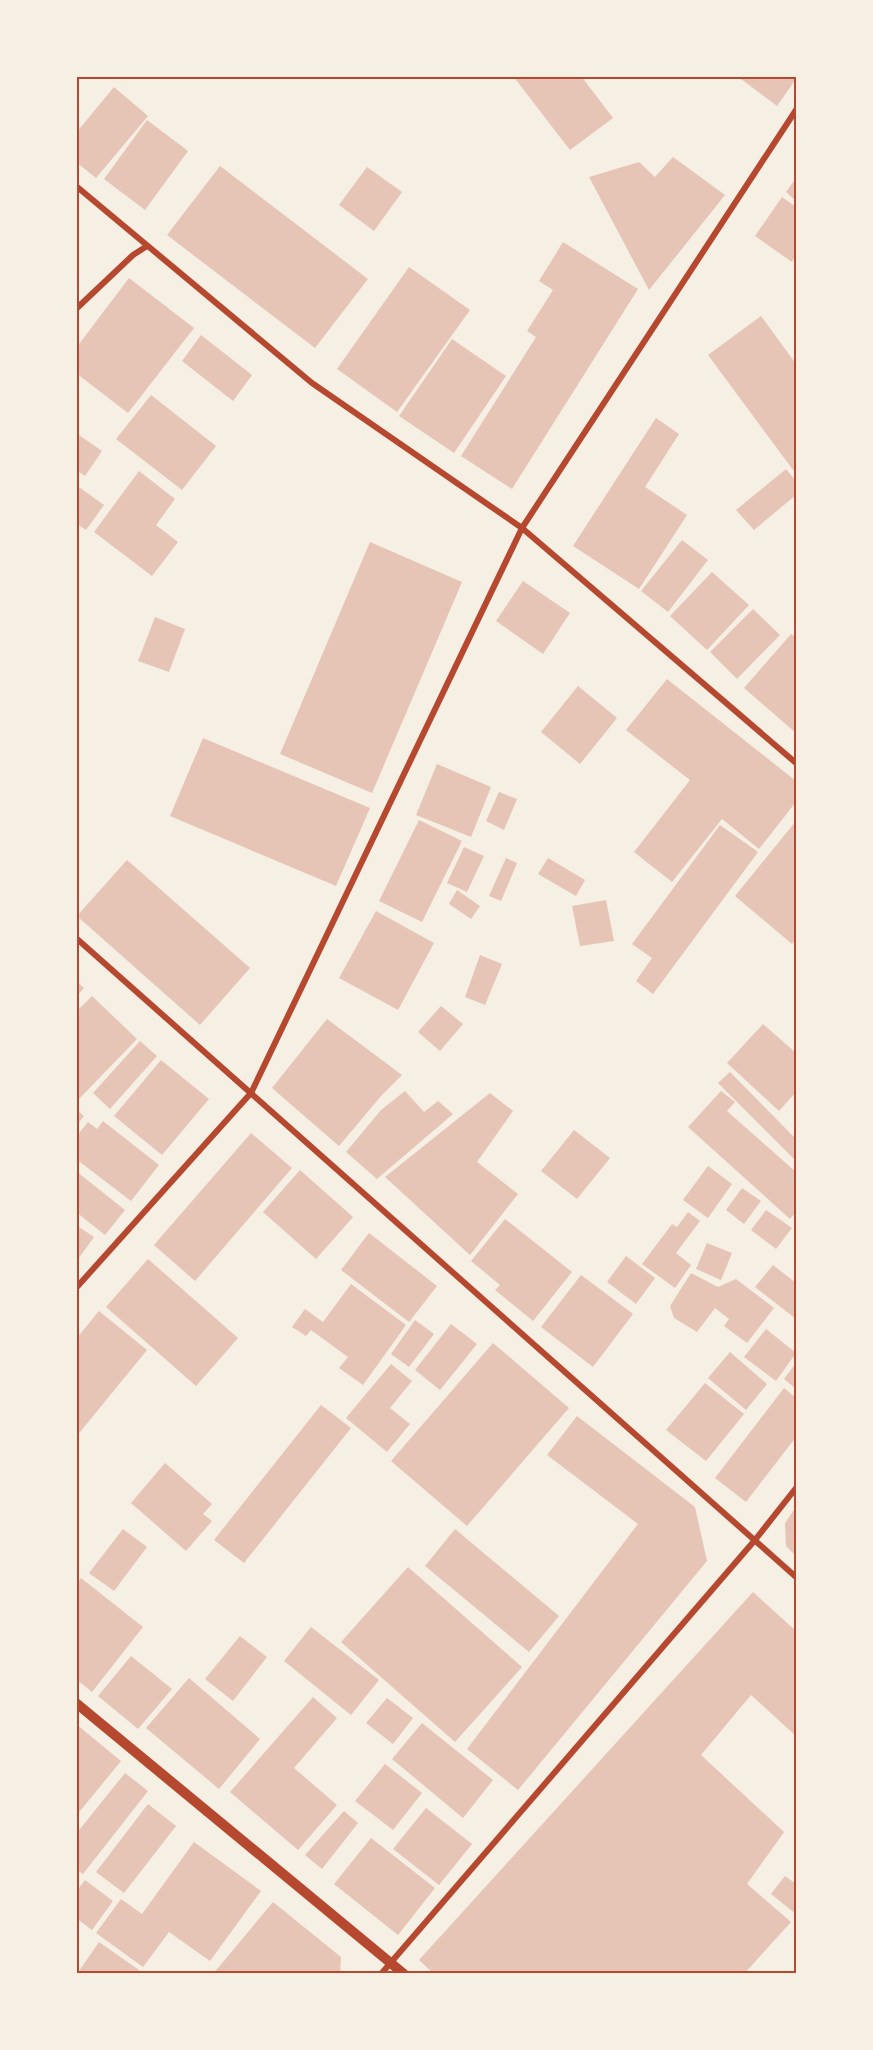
<svg xmlns="http://www.w3.org/2000/svg" width="873" height="2050" viewBox="0 0 873 2050" font-family="Rubik,sans-serif">
<rect width="100%" height="100%" fill="#f6efe4"/>
<g fill="#e6c5b7">
<polygon points="513,76 581,76 613,118 570,150"/>
<polygon points="737,76 796,76 796,79 777,106"/>
<polygon points="114,87 148,116 96,178 76,162 76,133"/>
<polygon points="147,120 188,151 145,210 104,179"/>
<polygon points="673,157 725,195 649,290 589,177 639,162 655,177"/>
<polygon points="220,166 368,279 315,348 167,235"/>
<polygon points="367,167 402,192 374,231 339,205"/>
<polygon points="796,178 796,201 786,192"/>
<polygon points="782,197 796,207 796,255 792,262 755,236"/>
<polygon points="563,242 638,289 512,489 461,456 536,337 527,331 553,290 539,281"/>
<polygon points="409,267 470,310 397,412 337,369"/>
<polygon points="129,278 194,328 128,413 76,373 76,348"/>
<polygon points="761,316 796,364 796,474 708,355"/>
<polygon points="201,335 252,375 233,401 182,361"/>
<polygon points="452,339 506,376 454,453 399,416"/>
<polygon points="151,395 216,446 182,490 116,439"/>
<polygon points="656,418 679,434 645,487 687,515 639,589 573,546"/>
<polygon points="76,433 102,451 85,476 76,470"/>
<polygon points="786,469 796,481 796,495 754,530 736,510"/>
<polygon points="139,471 175,499 156,525 178,542 152,576 94,532"/>
<polygon points="76,485 104,505 86,530 76,523"/>
<polygon points="682,540 708,560 668,612 641,591"/>
<polygon points="370,542 462,582 372,793 280,754"/>
<polygon points="712,572 749,605 707,650 670,616"/>
<polygon points="523,581 570,613 543,654 496,621"/>
<polygon points="753,609 780,635 737,679 710,652"/>
<polygon points="155,617 185,629 169,672 138,661"/>
<polygon points="791,634 796,638 796,733 744,688"/>
<polygon points="667,679 796,781 796,802 759,849 722,819 672,882 634,852 690,780 626,730"/>
<polygon points="578,686 617,718 580,764 541,732"/>
<polygon points="203,738 370,808 336,886 170,816"/>
<polygon points="437,764 491,787 471,837 416,815"/>
<polygon points="499,792 517,799 504,830 486,821"/>
<polygon points="419,820 462,841 422,922 379,901"/>
<polygon points="796,821 796,939 792,944 735,896"/>
<polygon points="720,825 758,852 653,994 636,981 652,958 632,944"/>
<polygon points="464,847 484,856 467,892 447,883"/>
<polygon points="506,858 517,863 501,901 489,896"/>
<polygon points="548,858 585,880 576,896 538,874"/>
<polygon points="127,860 250,968 200,1025 77,916"/>
<polygon points="457,890 480,906 471,919 449,904"/>
<polygon points="606,900 614,941 580,946 572,906"/>
<polygon points="376,911 434,943 398,1010 339,978"/>
<polygon points="480,955 502,964 485,1005 465,997"/>
<polygon points="76,981 84,988 76,997"/>
<polygon points="92,996 137,1039 76,1102 76,1012"/>
<polygon points="441,1006 463,1024 440,1051 418,1032"/>
<polygon points="327,1019 402,1075 382,1095 339,1146 272,1088"/>
<polygon points="763,1024 796,1053 796,1092 779,1111 727,1063"/>
<polygon points="140,1041 157,1056 110,1109 93,1093"/>
<polygon points="161,1060 209,1099 162,1155 114,1116"/>
<polygon points="730,1072 796,1139 796,1161 718,1083"/>
<polygon points="405,1091 424,1112 438,1101 453,1114 377,1179 346,1152 381,1110"/>
<polygon points="721,1091 735,1102 727,1111 796,1172 796,1212 790,1219 688,1127"/>
<polygon points="490,1093 513,1111 477,1162 518,1194 470,1255 385,1177"/>
<polygon points="78,1111 84,1116 76,1126 76,1113"/>
<polygon points="103,1121 159,1165 131,1201 76,1159 76,1137 88,1122 97,1129"/>
<polygon points="574,1130 610,1158 577,1199 541,1171"/>
<polygon points="251,1133 292,1168 195,1281 154,1245"/>
<polygon points="708,1166 732,1184 708,1218 683,1200"/>
<polygon points="300,1170 353,1217 316,1259 263,1212"/>
<polygon points="76,1171 125,1210 105,1235 76,1212"/>
<polygon points="742,1188 761,1201 744,1224 726,1210"/>
<polygon points="766,1210 792,1228 776,1249 751,1230"/>
<polygon points="688,1212 700,1221 676,1253 691,1265 675,1288 642,1264 672,1224 677,1227"/>
<polygon points="505,1219 572,1272 533,1321 495,1290 500,1285 471,1261"/>
<polygon points="76,1225 94,1237 76,1262"/>
<polygon points="369,1233 437,1286 409,1322 341,1270"/>
<polygon points="707,1243 732,1253 721,1280 696,1269"/>
<polygon points="626,1256 655,1278 636,1304 607,1282"/>
<polygon points="148,1259 238,1338 196,1386 106,1307"/>
<polygon points="773,1265 796,1283 796,1319 755,1287"/>
<polygon points="691,1273 718,1287 736,1279 774,1308 747,1343 724,1326 729,1319 715,1308 697,1332 674,1318 670,1306"/>
<polygon points="581,1275 633,1314 593,1367 541,1327"/>
<polygon points="351,1284 406,1325 363,1385 339,1368 348,1357 311,1330 306,1336 292,1327 305,1309 323,1322"/>
<polygon points="99,1311 147,1350 76,1437 76,1339"/>
<polygon points="415,1320 434,1334 409,1367 391,1354"/>
<polygon points="451,1324 477,1344 440,1390 415,1370"/>
<polygon points="766,1329 796,1353 776,1381 744,1357"/>
<polygon points="493,1343 569,1408 467,1526 391,1461"/>
<polygon points="730,1352 767,1384 746,1410 708,1378"/>
<polygon points="796,1363 796,1389 784,1379"/>
<polygon points="391,1364 412,1381 390,1408 410,1424 387,1452 346,1418"/>
<polygon points="705,1383 744,1414 706,1461 666,1430"/>
<polygon points="784,1388 796,1398 796,1437 746,1502 715,1478"/>
<polygon points="321,1405 351,1428 244,1563 214,1540"/>
<polygon points="577,1416 695,1507 707,1561 518,1790 467,1749 638,1524 547,1455"/>
<polygon points="165,1463 212,1504 203,1514 212,1521 186,1551 131,1503"/>
<polygon points="796,1507 796,1556 786,1546 785,1523"/>
<polygon points="123,1529 147,1547 114,1591 89,1573"/>
<polygon points="455,1529 559,1616 529,1652 425,1566"/>
<polygon points="408,1567 522,1667 455,1742 341,1642"/>
<polygon points="81,1578 143,1627 92,1692 76,1679 76,1584"/>
<polygon points="753,1592 796,1631 796,1736 751,1695 701,1755 784,1832 747,1884 791,1922 744,1974 434,1974 419,1960"/>
<polygon points="311,1627 379,1680 351,1715 284,1661"/>
<polygon points="240,1636 267,1657 233,1701 205,1679"/>
<polygon points="131,1656 172,1689 138,1729 98,1696"/>
<polygon points="189,1678 260,1739 219,1789 146,1728"/>
<polygon points="313,1697 337,1718 294,1768 337,1805 298,1850 230,1792"/>
<polygon points="387,1698 413,1718 393,1744 366,1723"/>
<polygon points="422,1723 493,1780 463,1818 392,1759"/>
<polygon points="76,1724 121,1761 76,1816"/>
<polygon points="385,1764 422,1793 393,1830 355,1801"/>
<polygon points="125,1773 148,1791 83,1874 76,1869 76,1834"/>
<polygon points="148,1804 176,1826 124,1893 96,1872"/>
<polygon points="426,1808 472,1844 439,1885 393,1849"/>
<polygon points="344,1811 358,1823 322,1869 305,1855"/>
<polygon points="371,1838 435,1888 398,1935 334,1884"/>
<polygon points="194,1842 261,1891 210,1961 169,1932 143,1967 96,1933 121,1899 142,1914"/>
<polygon points="785,1876 796,1884 796,1914 771,1894"/>
<polygon points="85,1880 113,1901 92,1930 76,1918 76,1892"/>
<polygon points="273,1902 341,1957 340,1974 213,1974"/>
<polygon points="99,1942 139,1970 136,1974 77,1974"/>
</g>
<g fill="none" stroke-linecap="round" stroke-linejoin="round">
<g stroke="#b5482f" stroke-width="6">
<polyline points="76,186 312,383 522,528 796,763"/>
<polyline points="76,309 133,255 147,246"/>
<polyline points="76,938 796,1577"/>
<polyline points="76,1288 251,1093 522,528 796,110"/>
<polyline points="381,1974 755,1540 796,1488"/>
</g>
<polyline stroke="#b5482f" stroke-width="10" points="76,1703 404,1974"/>
</g>
<rect width="873" height="2050" fill="none" stroke="#f6efe4" stroke-width="156"/>
<rect x="78" y="78" width="717" height="1894" fill="none" stroke="#b5482f" stroke-width="2"/>
</svg>
